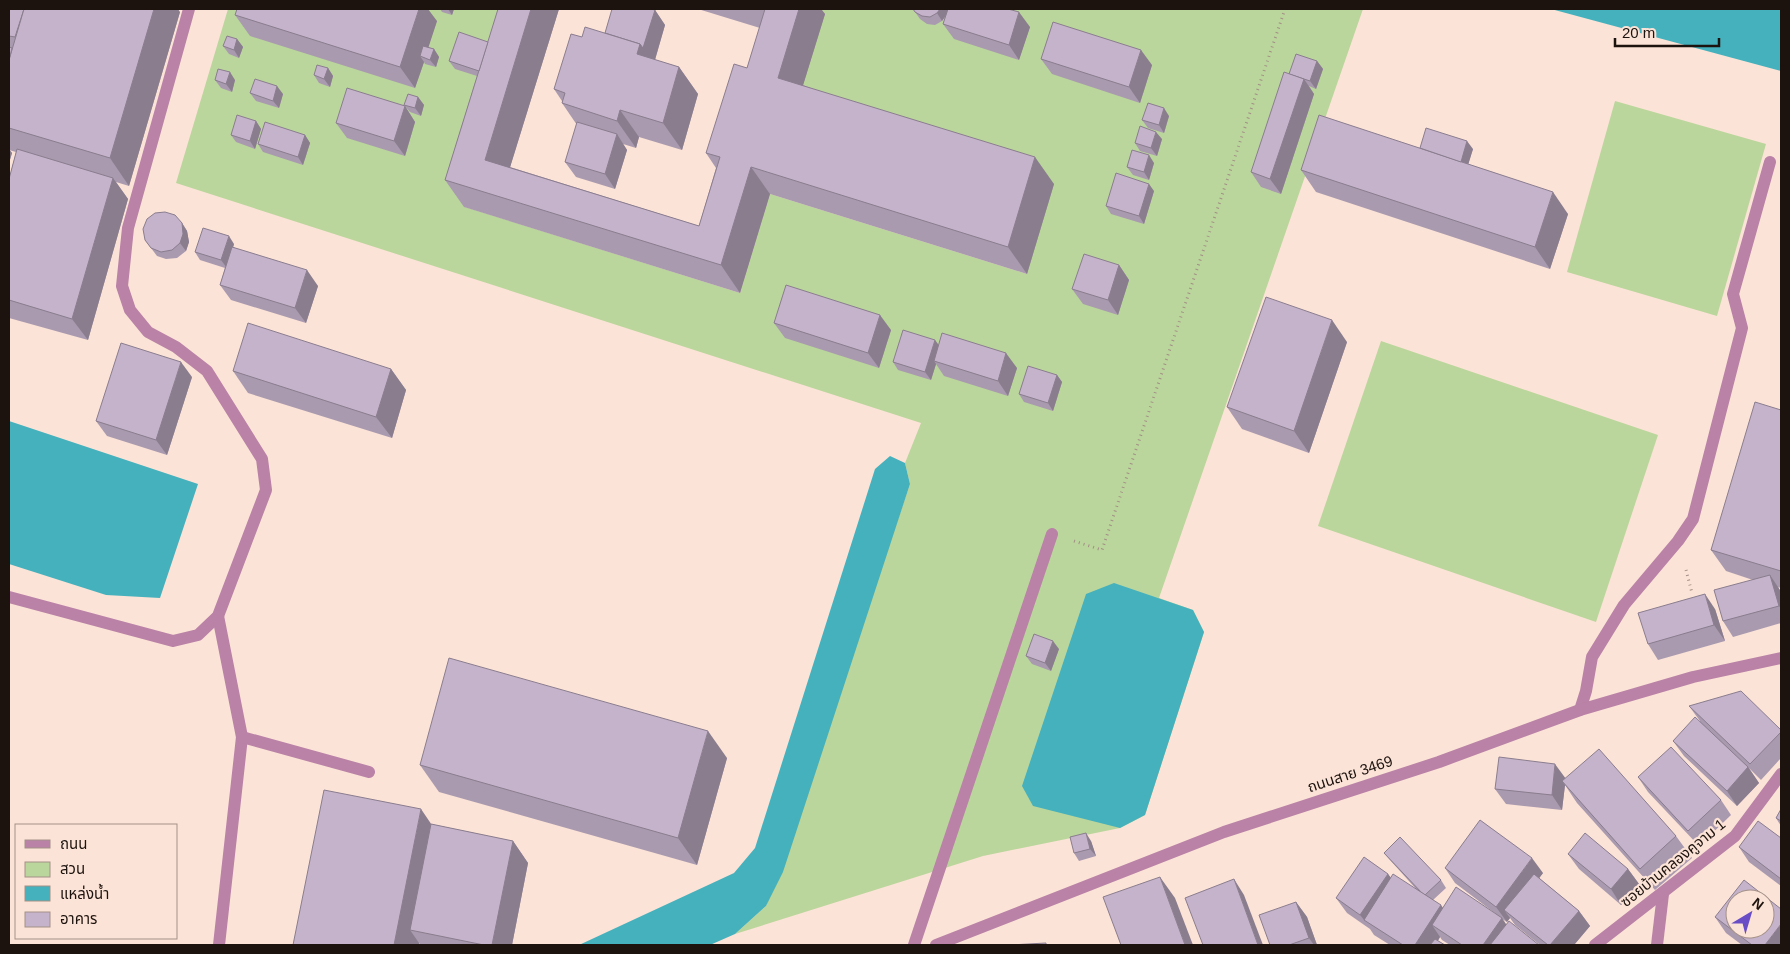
<svg xmlns="http://www.w3.org/2000/svg" width="1790" height="954" viewBox="0 0 1790 954" font-family="Arial,'Noto Sans Thai',sans-serif">
<rect width="100%" height="100%" fill="#fce3d7"/>
<g fill="#bbd69c">
<polygon points="228,9 525,9 465,207 740,293 770,194 1027,274 797,105 807,9 1363,9 1159,598 1193,610 1204,632 1145,815 1120,828 983,856 735,934 766,906 910,484 905,463 921,423 176,183"/>
<polygon points="1615,101 1766,144 1717,316 1567,272"/>
<polygon points="1381,341 1658,435 1596,622 1318,526"/>
</g>
<g fill="#45b1bd">
<polygon points="1551,9 1781,9 1781,71"/>
<polygon points="9,421 198,484 160,598 106,595 9,564"/>
<polygon points="890,456 905,463 910,484 783,872 766,906 735,934 710,945 579,945 734,873 755,848 875,469"/>
<polygon points="1114,583 1193,610 1204,632 1145,815 1120,828 1033,806 1022,786 1086,594"/>
</g>
<g fill="none" stroke-linecap="round" stroke-linejoin="round">
<g stroke="#a28f86" stroke-width="3" stroke-dasharray="1 4" stroke-linecap="butt">
<polyline points="1074,541 1102,550 1285,9"/>
<polyline points="1686,570 1692,593"/>
</g>
<g stroke="#b982a6" stroke-width="12">
<polyline points="9,597 173,641 198,635 218,616 266,490 262,459 207,371 176,347 148,332 130,310 122,286 128,228 189,9"/>
<polyline points="218,616 242,737 219,945"/>
<polyline points="1580,710 1586,691 1592,657 1624,605 1678,541 1693,519 1742,328 1733,294 1770,162"/>
<polyline points="242,737 369,772"/>
<polyline points="914,945 1052,534"/>
<polyline points="1657,945 1663,894"/>
</g>
<polyline stroke="#b982a6" stroke-width="12" points="1595,945 1735,836 1781,774"/>
<polyline stroke="#b982a6" stroke-width="12" points="936,945 1224,832 1439,762 1580,710 1693,677 1781,658"/>
</g>
<g fill="#a99aaf">
<polygon points="9,9 180,12 129,186 116,182 128,199 88,340 9,318 9,179 16,152 9,150 12,153 9,163"/>
<polygon points="440,9 454,9 452,15 442,12"/>
<polygon points="498,9 559,9 510,167 699,226 716,168 706,153 747,68 760,28 698,9 821,9 825,14 803,85 1054,184 1027,274 770,194 740,293 464,207 445,180 477,76 455,69 449,61 488,42"/>
<polygon points="913,9 947,10 1030,27 1019,60 954,39 943,24 945,17 942,21 935,25 927,24 920,19"/>
<polygon points="655,10 665,25 655,60 679,67 698,94 682,150 639,137 636,148 623,144 627,150 615,189 576,177 565,162 577,125 562,103 562,101 554,89 582,37 605,33"/>
<polygon points="235,15 437,21 428,47 434,49 439,57 436,67 425,64 424,62 415,88 250,36"/>
<polygon points="237,39 243,47 239,58 229,54 223,46"/>
<polygon points="1041,59 1152,65 1140,103 1052,74"/>
<polygon points="1317,61 1323,69 1316,89 1309,86 1314,94 1281,194 1261,187 1251,172 1289,74"/>
<polygon points="328,68 333,76 330,87 319,83 314,75"/>
<polygon points="215,80 235,80 232,92 221,88"/>
<polygon points="250,93 283,94 279,108 256,101"/>
<polygon points="418,97 424,105 421,116 410,112 404,105"/>
<polygon points="405,106 415,122 405,156 347,138 336,123"/>
<polygon points="1169,116 1164,133 1148,128 1142,120"/>
<polygon points="256,121 261,129 255,149 236,142 231,135"/>
<polygon points="305,135 310,143 303,165 263,152 258,144"/>
<polygon points="1162,139 1157,156 1140,151 1135,143"/>
<polygon points="1420,148 1473,149 1468,164 1568,214 1550,269 1316,192 1301,170"/>
<polygon points="1154,163 1149,180 1133,175 1127,167"/>
<polygon points="1154,191 1144,224 1111,214 1106,206"/>
<polygon points="182,223 187,231 189,242 186,251 177,258 166,259 157,256 145,240"/>
<polygon points="234,244 233,247 318,286 306,323 231,300 220,285 225,268 200,260 195,252"/>
<polygon points="1119,265 1129,280 1118,315 1083,304 1072,289"/>
<polygon points="774,323 891,330 879,368 785,338"/>
<polygon points="1347,342 1309,453 1242,429 1227,407"/>
<polygon points="939,345 1017,368 1008,396 944,376 936,364 931,380 898,370 893,362"/>
<polygon points="391,369 406,390 392,438 248,393 233,371"/>
<polygon points="1057,375 1062,382 1053,411 1024,402 1019,394"/>
<polygon points="192,377 167,455 107,436 96,421"/>
<polygon points="1781,410 1781,588 1778,587 1781,593 1781,623 1733,637 1723,621 1753,580 1726,571 1711,550"/>
<polygon points="1715,609 1725,641 1658,660 1648,644"/>
<polygon points="1059,649 1051,671 1032,664 1026,656"/>
<polygon points="1689,706 1781,730 1781,758 1761,780 1749,768 1759,783 1737,806 1684,756 1673,741 1700,721"/>
<polygon points="727,758 697,865 439,792 420,765"/>
<polygon points="1638,777 1721,800 1731,815 1699,846 1648,792"/>
<polygon points="1566,778 1676,836 1692,858 1655,890 1577,803 1565,785 1562,810 1506,804 1495,789"/>
<polygon points="1781,809 1781,826 1776,818"/>
<polygon points="431,824 513,841 528,863 512,945 420,945 419,943 419,945 293,945"/>
<polygon points="1781,838 1781,886 1749,862 1739,847"/>
<polygon points="1091,841 1096,856 1079,861 1074,853"/>
<polygon points="1384,853 1441,880 1446,888 1433,900 1443,908 1496,914 1455,883 1445,868 1543,873 1539,878 1579,911 1590,926 1574,945 1540,945 1515,925 1510,918 1507,922 1502,919 1506,925 1539,945 1450,945 1442,940 1440,937 1438,941 1445,945 1390,945 1374,935 1370,929 1347,913 1336,898 1388,874 1391,878 1417,890 1390,860"/>
<polygon points="1568,854 1628,869 1639,884 1621,905 1579,869"/>
<polygon points="1296,902 1307,917 1317,945 1270,945"/>
<polygon points="1715,917 1781,945 1742,945 1726,933"/>
</g>
<g fill="#8a7d8e">
<polygon points="154,9 178,9 180,12 129,186 110,158"/>
<polygon points="419,9 428,9 437,21 425,58 420,56 424,62 415,88 400,67"/>
<polygon points="448,9 454,9 452,15"/>
<polygon points="531,9 559,9 504,187 485,160"/>
<polygon points="799,9 821,9 825,14 797,105 778,78"/>
<polygon points="940,9 947,9 947,14 942,21 937,13"/>
<polygon points="655,10 665,25 654,63 637,54 640,44"/>
<polygon points="1019,12 1030,27 1019,60 1009,45"/>
<polygon points="237,39 243,47 239,58 234,50"/>
<polygon points="434,49 439,57 436,67 430,60"/>
<polygon points="1141,50 1152,65 1140,103 1129,87"/>
<polygon points="1317,61 1323,69 1316,89 1310,81"/>
<polygon points="679,67 698,94 682,150 663,123"/>
<polygon points="328,68 333,76 330,87 324,79"/>
<polygon points="230,72 235,80 232,92 226,84"/>
<polygon points="1304,79 1314,94 1281,194 1270,179"/>
<polygon points="277,86 283,94 279,108 273,101"/>
<polygon points="418,97 424,105 421,116 415,108"/>
<polygon points="405,106 415,122 405,156 394,141"/>
<polygon points="1164,108 1169,116 1164,133 1159,125"/>
<polygon points="620,110 639,137 636,148 617,121"/>
<polygon points="256,121 261,129 255,149 250,141"/>
<polygon points="1156,132 1162,139 1157,156 1151,148"/>
<polygon points="617,134 627,150 615,189 605,174"/>
<polygon points="305,135 310,143 303,165 298,157"/>
<polygon points="1467,141 1473,149 1465,175 1459,167"/>
<polygon points="9,149 12,153 9,163"/>
<polygon points="1149,155 1154,163 1149,180 1144,172"/>
<polygon points="1035,157 1054,184 1027,274 1008,247"/>
<polygon points="751,167 770,194 740,293 721,265"/>
<polygon points="113,178 128,199 88,340 72,319"/>
<polygon points="1149,184 1154,191 1144,224 1139,216"/>
<polygon points="1553,192 1568,214 1550,269 1535,247"/>
<polygon points="182,223 187,231 189,242 186,251 180,243"/>
<polygon points="229,236 234,244 227,268 221,260"/>
<polygon points="1119,265 1129,280 1118,315 1108,300"/>
<polygon points="307,270 318,286 306,323 295,308"/>
<polygon points="880,315 891,330 879,368 868,353"/>
<polygon points="1332,320 1347,342 1309,453 1294,431"/>
<polygon points="935,340 941,348 934,361 936,364 931,380 925,372"/>
<polygon points="1006,353 1017,368 1008,396 998,381"/>
<polygon points="181,362 192,377 167,455 156,440"/>
<polygon points="391,369 406,390 392,438 376,417"/>
<polygon points="1057,375 1062,382 1053,411 1048,403"/>
<polygon points="1770,575 1780,590 1781,593 1781,609 1779,606"/>
<polygon points="1705,594 1715,609 1725,641 1714,625"/>
<polygon points="1053,641 1059,649 1051,671 1045,663"/>
<polygon points="708,731 727,758 697,865 678,838"/>
<polygon points="1555,764 1566,779 1562,781 1565,785 1562,810 1552,795"/>
<polygon points="1748,767 1759,783 1737,806 1727,791"/>
<polygon points="421,809 440,837 410,930 419,943 419,945 394,945"/>
<polygon points="1086,833 1091,841 1096,856 1090,849"/>
<polygon points="513,841 528,863 512,945 492,945"/>
<polygon points="1532,858 1543,873 1511,916 1504,910 1510,918 1507,922 1496,907"/>
<polygon points="1628,869 1639,884 1621,905 1611,889"/>
<polygon points="1388,874 1399,889 1365,921 1360,915"/>
<polygon points="1160,877 1175,898 1193,945 1185,945"/>
<polygon points="1234,879 1244,895 1263,945 1258,945"/>
<polygon points="1296,902 1307,917 1317,945 1314,945 1309,938"/>
<polygon points="1441,905 1451,920 1432,925 1440,937 1435,945 1415,945"/>
<polygon points="1579,911 1590,926 1574,945 1550,945"/>
<polygon points="1502,918 1512,933 1504,945 1483,945"/>
<polygon points="1781,924 1781,945 1765,945"/>
</g>
<g fill="#c5b3cb" stroke="#8a7d8e" fill-rule="evenodd">
<polygon points="9,9 24,9 15,37 9,36"/>
<polygon points="24,9 154,9 110,158 9,128 9,60"/>
<polygon points="237,9 419,9 400,67 235,15"/>
<polygon points="498,9 531,9 485,160 699,226 720,157 706,153 734,64 747,68 765,9 799,9 778,78 1035,157 1008,247 751,167 721,265 445,180"/>
<polygon points="612,9 651,9 655,10 643,48 640,44 605,33"/>
<polygon points="913,9 940,9 937,13 930,17 922,16 915,12"/>
<polygon points="948,9 1008,9 1019,12 1009,45 943,24"/>
<polygon points="1053,22 1141,50 1129,87 1041,59"/>
<polygon points="585,27 640,44 637,54 679,67 663,123 620,110 617,121 562,103 565,93 554,89 571,34 582,37"/>
<polygon points="459,32 488,42 479,71 449,61"/>
<polygon points="227,36 237,39 234,50 223,46"/>
<polygon points="423,46 434,49 430,60 420,56"/>
<polygon points="9,47 12,48 9,60"/>
<polygon points="1296,54 1317,61 1310,81 1289,74"/>
<polygon points="317,65 328,68 324,79 314,75"/>
<polygon points="218,69 230,72 226,84 215,80"/>
<polygon points="1284,72 1304,79 1270,179 1251,172"/>
<polygon points="255,79 277,86 273,101 250,93"/>
<polygon points="347,88 405,106 394,141 336,123"/>
<polygon points="408,94 418,97 415,108 404,105"/>
<polygon points="1148,103 1164,108 1159,125 1142,120"/>
<polygon points="237,115 256,121 250,141 231,135"/>
<polygon points="1319,115 1553,192 1535,247 1301,170"/>
<polygon points="265,122 305,135 298,157 258,144"/>
<polygon points="577,122 617,134 605,174 565,162"/>
<polygon points="1140,126 1156,132 1151,148 1135,143"/>
<polygon points="1426,128 1467,141 1461,162 1420,148"/>
<polygon points="17,149 113,178 72,319 9,300 9,179"/>
<polygon points="1132,150 1149,155 1144,172 1127,167"/>
<polygon points="1116,173 1149,184 1139,216 1106,206"/>
<polygon points="165,212 175,215 182,223 183,234 180,243 172,250 161,252 151,248 145,240 143,229 147,219 155,213"/>
<polygon points="203,228 229,236 221,260 195,252"/>
<polygon points="232,247 307,270 295,308 220,285"/>
<polygon points="1084,254 1119,265 1108,300 1072,289"/>
<polygon points="786,285 880,315 868,353 774,323"/>
<polygon points="1266,297 1332,320 1294,431 1227,407"/>
<polygon points="248,323 391,369 376,417 233,371"/>
<polygon points="903,330 935,340 925,372 893,362"/>
<polygon points="942,333 1006,353 998,381 934,361"/>
<polygon points="121,343 181,362 156,440 96,421"/>
<polygon points="1028,366 1057,375 1048,403 1019,394"/>
<polygon points="1755,402 1781,410 1781,571 1711,550"/>
<polygon points="1770,575 1779,606 1723,621 1714,590"/>
<polygon points="1705,594 1714,625 1648,644 1638,613"/>
<polygon points="1034,634 1053,641 1045,663 1026,656"/>
<polygon points="449,658 708,731 678,838 420,765"/>
<polygon points="1741,691 1781,730 1781,732 1750,764 1689,706"/>
<polygon points="1695,717 1748,767 1727,791 1673,741"/>
<polygon points="1671,747 1721,800 1688,831 1638,777"/>
<polygon points="1599,749 1676,836 1640,869 1562,781"/>
<polygon points="1499,757 1555,764 1552,795 1495,789"/>
<polygon points="324,790 421,809 394,945 293,945"/>
<polygon points="1781,809 1781,821 1776,818"/>
<polygon points="1480,820 1532,858 1496,907 1445,868"/>
<polygon points="1758,821 1781,838 1781,879 1739,847"/>
<polygon points="431,824 513,841 492,945 484,945 410,930"/>
<polygon points="1086,833 1090,849 1074,853 1070,837"/>
<polygon points="1585,833 1628,869 1611,889 1568,854"/>
<polygon points="1400,837 1441,880 1425,895 1422,893 1384,853"/>
<polygon points="1364,857 1388,874 1360,915 1336,898"/>
<polygon points="1393,874 1441,905 1415,945 1403,945 1364,920"/>
<polygon points="1534,874 1579,911 1550,945 1548,945 1504,910"/>
<polygon points="1160,877 1185,945 1121,945 1103,897"/>
<polygon points="1234,879 1258,945 1203,945 1185,898"/>
<path d="M 1744,880 L 1781,909 L 1781,924 L 1765,945 L 1752,945 L 1715,917 ZM 1735,899 L 1765,899 L 1765,929 L 1735,929 Z"/>
<polygon points="1456,887 1502,918 1483,945 1462,945 1432,925"/>
<polygon points="1296,902 1309,938 1289,945 1270,945 1259,915"/>
<polygon points="1509,921 1539,945 1490,945"/>
<polygon points="1435,939 1445,945 1430,945"/>
<polygon points="1046,943 1046,945 1010,945"/>
</g>
<g text-anchor="middle" stroke-width="4.5" stroke-linejoin="round" paint-order="stroke">
<g font-size="15" fill="#1d130e" stroke="#fce3d7">
<text transform="translate(1350 774) rotate(-18)" y="5">ถนนสาย 3469</text>
<text transform="translate(1673 863) rotate(-39)" y="5">ซอยบ้านคลองคูจาม 1</text>
</g>
</g>
<rect width="1790" height="954" fill="none" stroke="#1d130e" stroke-width="20"/>
<rect x="15" y="824" width="162" height="115" fill="#fce3d7" stroke="#a39087"/>
<rect x="25" y="840" width="25" height="8" fill="#b982a6" stroke="#a39087"/>
<text x="60" y="849" font-size="15" fill="#1d130e">ถนน</text>
<rect x="25" y="862" width="25" height="15" fill="#bbd69c" stroke="#a39087"/>
<text x="60" y="874" font-size="15" fill="#1d130e">สวน</text>
<rect x="25" y="886" width="25" height="15" fill="#45b1bd" stroke="#a39087"/>
<text x="60" y="899" font-size="15" fill="#1d130e">แหล่งน้ำ</text>
<rect x="25" y="912" width="25" height="15" fill="#c5b3cb" stroke="#a39087"/>
<text x="60" y="924" font-size="15" fill="#1d130e">อาคาร</text>
<g transform="translate(1750 914) rotate(38)"><circle r="24" fill="#fce3d7" stroke="#a39087"/>
<path d="M0-4L9 19L0 12L-9 19Z" fill="#684dc6"/>
<text y="-8" font-size="14" font-weight="bold" text-anchor="middle" fill="#1d130e">N</text>
</g>
<path d="M1615 38v8h104v-8" fill="none" stroke="#1d130e" stroke-width="2.5"/>
<text x="1622" y="38" font-size="15" fill="#1d130e" stroke="#fce3d7" stroke-width="4" paint-order="stroke">20 m</text>
</svg>
